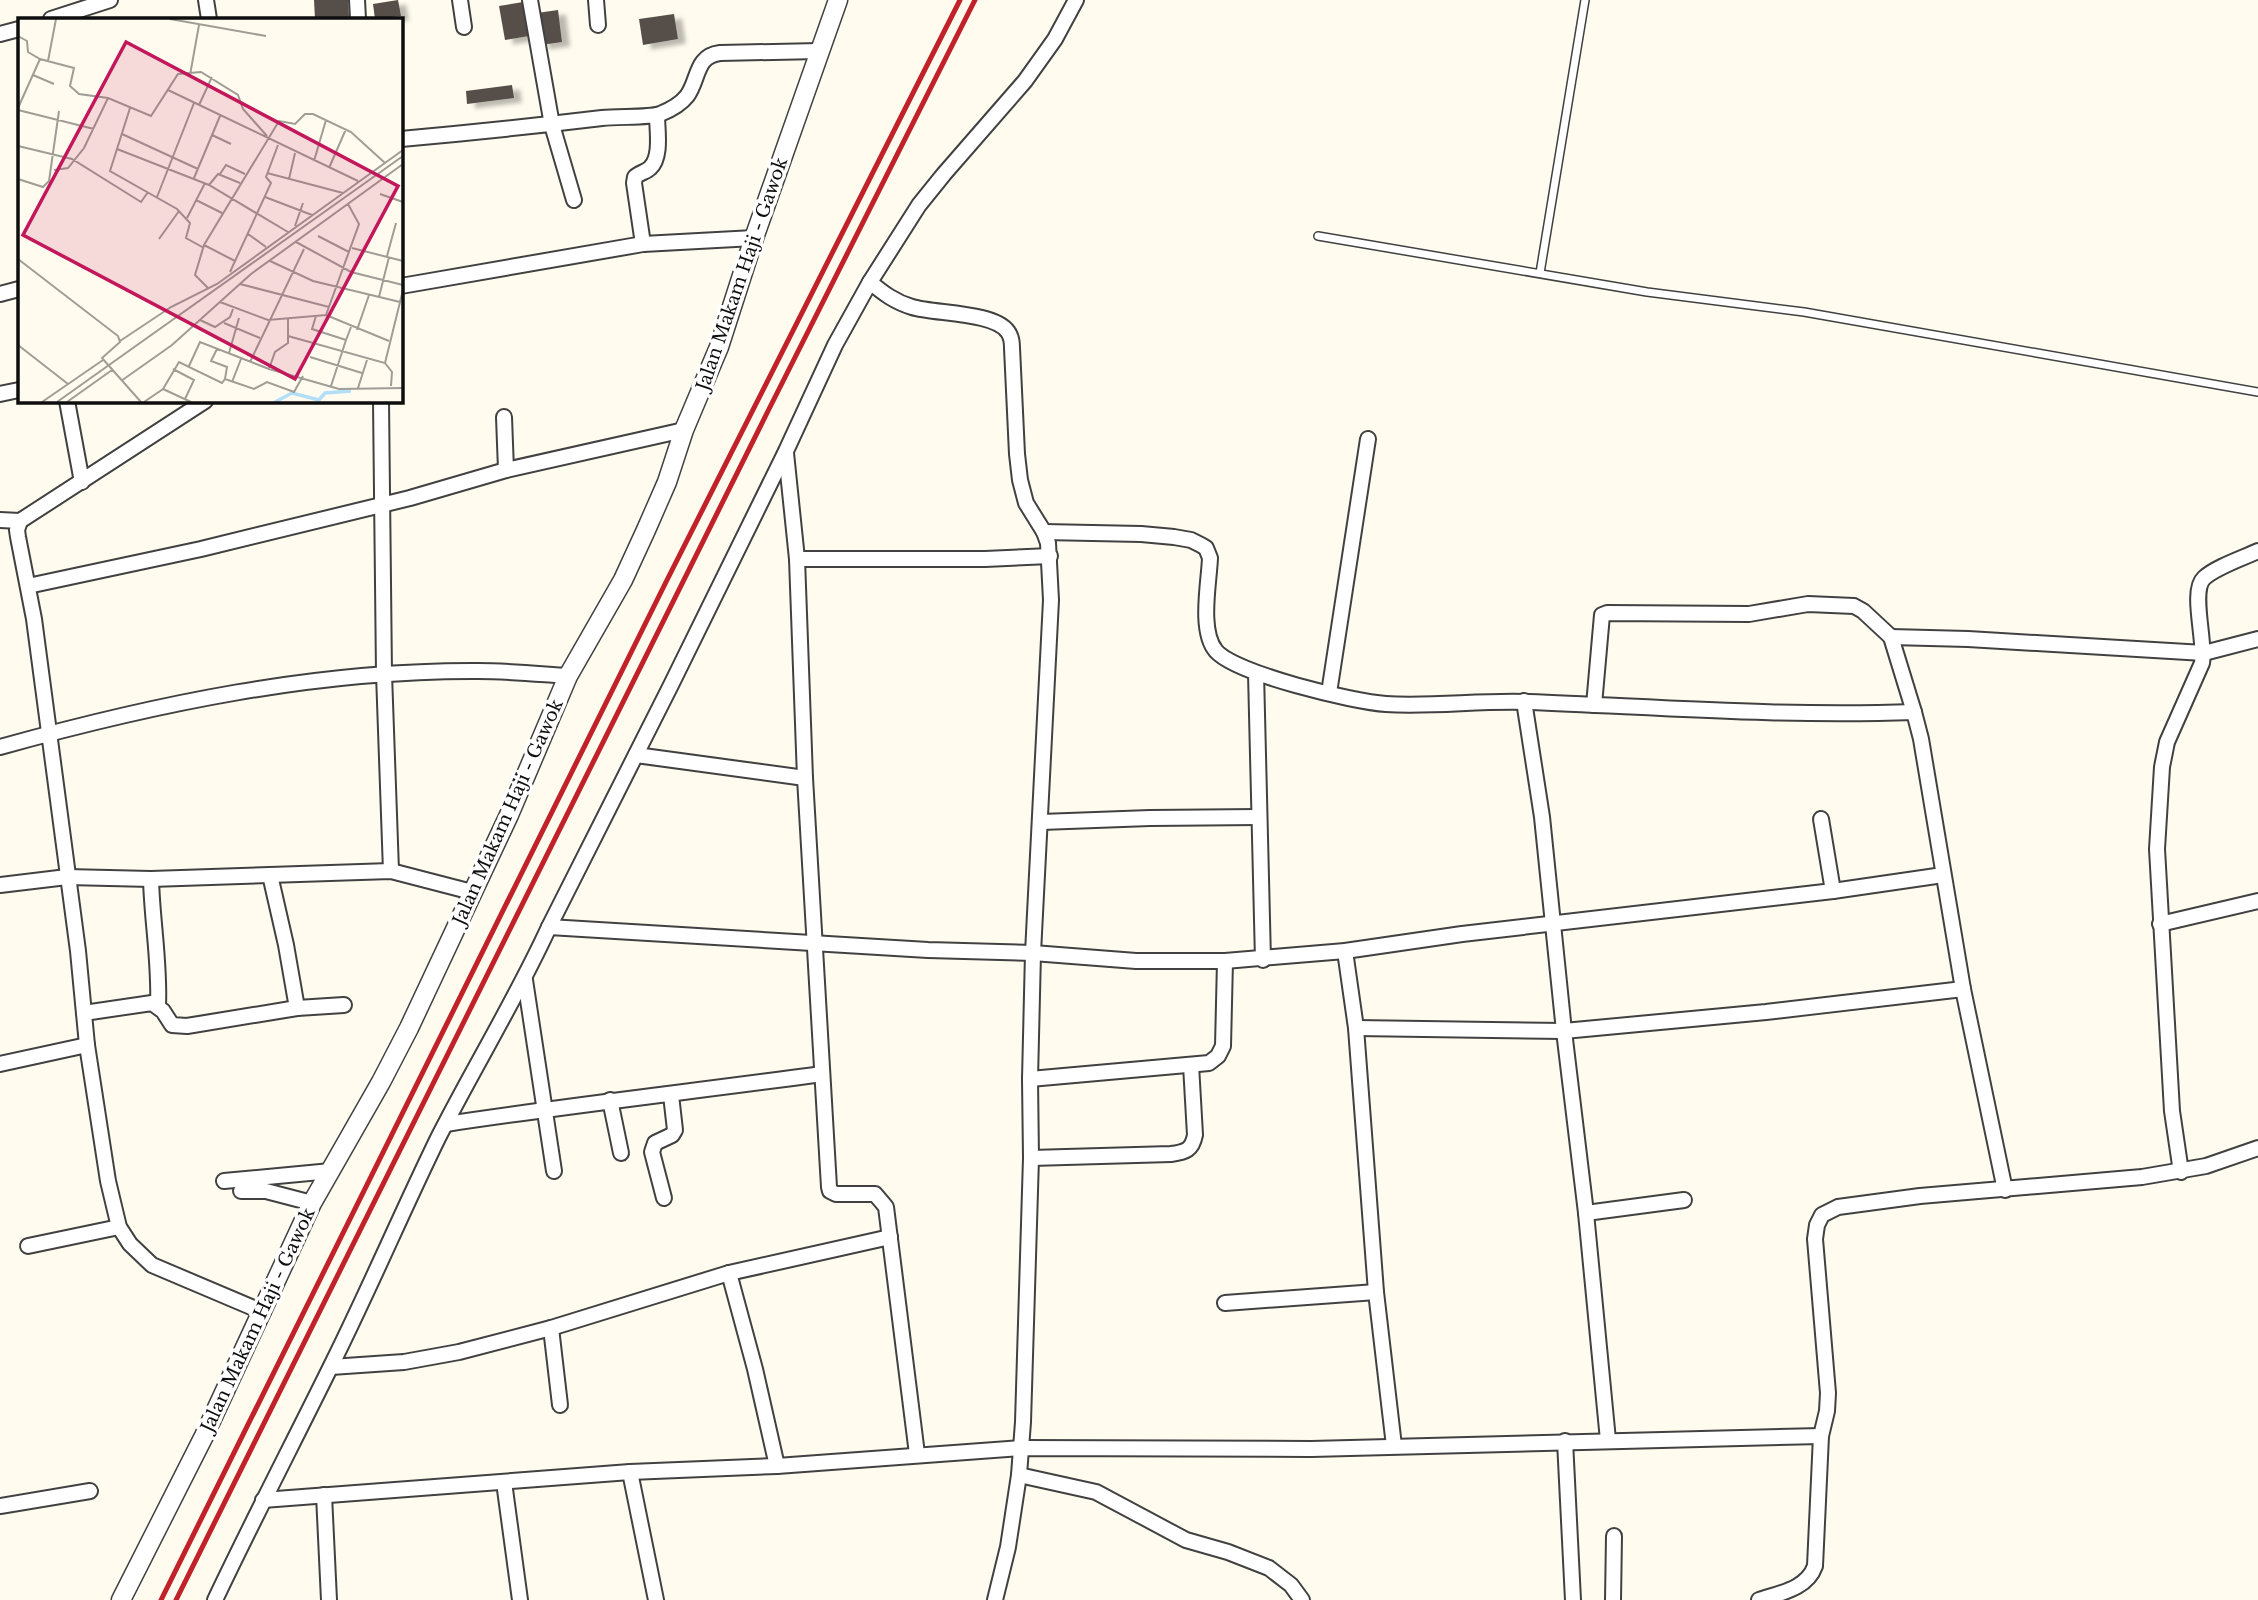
<svg xmlns="http://www.w3.org/2000/svg" width="2258" height="1600" viewBox="0 0 2258 1600" font-family="'Libre Baskerville',serif">
<defs>
<filter id="shadow"><feDropShadow dx="8" dy="4.5" stdDeviation="2" flood-color="#0004"/></filter>
</defs>
<rect width="100%" height="100%" fill="#fffcef"/>
<g fill="#574f4a" filter="url(#shadow)">
<polygon points="314,0 348,0 349,19 315,19"/>
<polygon points="398,0 401,16 375,19 373,4"/>
<polygon points="523,2 529,36 505,40 499,6"/>
<polygon points="558,10 562,42 541,45 537,13"/>
<polygon points="674,14 678,39 643,45 639,19"/>
<polygon points="512,85 514,98 467,104 466,91"/>
</g>
<g fill="none" stroke-linecap="round" stroke-linejoin="round">
<defs>
<g id="service">
<polyline points="1318,236 1647,292 1804,312 2258,392"/>
<polyline points="1540,273 1585,0"/>
</g>
<g id="minor">
<polyline points="206,0 209,19"/>
<polyline points="357,0 358,19"/>
<polyline points="460,0 464,27"/>
<polyline points="530,0 552,125 574,200"/>
<polyline points="596,0 598,25"/>
<polyline points="51,19 110,0"/>
<polyline points="0,34 19,29"/>
<path d="M 401,139 C 468,133 535,126 602,118 C 617,116 649,118 660,114 C 670,110 680,105 687,96 C 699,80 695,56 720,53 L 819,51"/>
<path d="M 643,244 L 634,183 L 635,177 C 639,173 646,172 650,168 C 662,157 657,130 657,115"/>
<path d="M 870,282 C 883,293 895,302 912,307 C 935,314 995,312 1008,332 C 1011,336 1012,343 1012,348 L 1017,454 L 1020,480 L 1026,503 L 1044,532 L 1048,543 L 1051,600 L 1033,953 L 1030,1079 L 1031,1158 L 1023,1422 L 1019,1475 L 1008,1547 L 995,1600"/>
<polyline points="401,286 643,244 754,238"/>
<polyline points="0,294 19,289"/>
<polyline points="0,394 19,390"/>
<polyline points="67,401 82,482"/>
<polyline points="381,401 384,674 391,871"/>
<polyline points="504,417 506,470"/>
<polyline points="786,453 797,559 805,778 829,1187 830,1191 836,1194 875,1194 886,1207 917,1454"/>
<polyline points="0,520 20,521 205,401"/>
<polyline points="20,521 17,530 18,537 34,619 78,951 87,1045 108,1181 119,1227 130,1244 152,1265 263,1312"/>
<path d="M 1044,532 L 1141,534 L 1174,537 L 1191,540 L 1201,545 L 1206,548 L 1210,558 C 1209,583 1199,631 1216,651 C 1236,674 1354,702 1386,704 C 1433,707 1481,700 1529,702 C 1657,707 1785,717 1914,712 L 1921,739 L 1963,989 L 2005,1190"/>
<polyline points="797,559 985,559 1050,556"/>
<polyline points="28,586 201,549 410,498 506,470 684,430"/>
<polyline points="1891,637 1968,639 2204,653 2258,639"/>
<polyline points="1256,673 1263,960"/>
<polyline points="1329,693 1368,439"/>
<polyline points="1524,701 1542,817 1564,1031 1586,1213 1608,1440"/>
<polyline points="1594,705 1602,615 1607,613 1749,614 1808,604 1854,606 1863,611 1891,637 1914,712"/>
<path d="M 0,747 C 155,704 316,670 478,671 C 508,671 538,674 568,676"/>
<polyline points="636,755 805,778"/>
<polyline points="1821,819 1833,891"/>
<polyline points="1041,822 1150,818 1258,817"/>
<polyline points="270,875 286,945 297,1008"/>
<path d="M 151,879 C 152,921 160,963 158,1006"/>
<polyline points="0,885 67,877 151,879 391,871 472,892"/>
<polyline points="2160,924 2258,901"/>
<polyline points="549,927 928,950 1033,953 1136,961 1225,961 1345,951 1462,934 1833,891 1943,875"/>
<polyline points="1345,951 1356,1028 1376,1292 1394,1446"/>
<polyline points="525,980 554,1171"/>
<polyline points="84,1013 152,1003 163,1011 172,1025 187,1026 297,1008 344,1005"/>
<polyline points="1356,1028 1564,1031 1766,1012 1963,989"/>
<polyline points="0,1064 87,1045"/>
<polyline points="1030,1079 1209,1063 1218,1056 1223,1046 1225,961"/>
<polyline points="610,1100 621,1153"/>
<path d="M 446,1124 C 571,1105 697,1091 822,1074"/>
<path d="M 1031,1158 L 1171,1154 C 1186,1152 1192,1150 1195,1135 L 1191,1065"/>
<path d="M 2181,1172 L 2172,1111 L 2157,849 L 2162,767 L 2167,742 L 2202,663 C 2206,642 2190,591 2204,578 C 2216,567 2243,558 2258,551"/>
<polyline points="224,1181 331,1171"/>
<polyline points="241,1191 266,1191 312,1203"/>
<polyline points="664,1198 652,1152 655,1143 672,1135 675,1130 671,1095"/>
<polyline points="1586,1213 1684,1200"/>
<polyline points="28,1246 119,1227"/>
<polyline points="729,1273 755,1369 777,1466"/>
<polyline points="1225,1303 1376,1292"/>
<polyline points="551,1328 560,1405"/>
<polyline points="331,1367 404,1362 459,1352 551,1328 729,1273 890,1237"/>
<polyline points="1565,1441 1573,1600"/>
<polyline points="630,1472 656,1600"/>
<polyline points="1019,1475 1096,1492 1186,1540 1228,1552 1269,1568 1291,1585 1302,1600"/>
<polyline points="504,1482 520,1600"/>
<polyline points="324,1495 329,1600"/>
<polyline points="263,1500 630,1472 777,1466 1021,1448 1311,1449 1821,1436"/>
<polyline points="0,1506 90,1491"/>
<path d="M 215,1600 C 252,1522 292,1445 330,1368 C 368,1292 401,1214 438,1138 C 474,1067 516,999 549,927 L 671,685 L 786,451 L 835,345 L 870,282 L 919,205 L 944,174 L 1025,81 L 1055,39 L 1076,0"/>
<polyline points="1613,1600 1614,1536"/>
<path d="M 1759,1600 C 1780,1593 1807,1589 1815,1566 L 1821,1436 L 1827,1411 L 1828,1393 L 1815,1239 L 1817,1225 L 1822,1215 L 1838,1207 L 1920,1196 L 2142,1177 L 2206,1166 L 2258,1148"/>
</g>
<polyline id="tertiary" points="121,1600 204,1436 312,1203 381,1082 409,1028 509,815 568,676 623,580 646,530 667,482 684,430 719,347 754,238 838,0"/>
</defs>
<use href="#service" stroke="#414141" stroke-width="10"/>
<use href="#minor" stroke="#414141" stroke-width="18"/>
<use href="#tertiary" stroke="#414141" stroke-width="21"/>
<use href="#service" stroke="#fff" stroke-width="7"/>
<use href="#minor" stroke="#fff" stroke-width="14"/>
<use href="#tertiary" stroke="#fff" stroke-width="18"/>
<g stroke="#c1222a" stroke-width="5">
<polyline points="161,1600 666,582 960,0"/>
<polyline points="176,1600 767,413 975,0"/>
</g>
</g>
<g text-anchor="middle" stroke-width="7" stroke-linejoin="round" paint-order="stroke">
<g font-size="18" fill="#0e0e0e" stroke="#fff">
<text transform="translate(742 274) rotate(-71)" y="6">Jalan Makam Haji - Gawok</text>
<text transform="translate(508 812) rotate(-66)" y="6">Jalan Makam Haji - Gawok</text>
<text transform="translate(258 1320) rotate(-65)" y="6">Jalan Makam Haji - Gawok</text>
</g>
</g>
<g transform="translate(18 18)">
<rect width="385" height="385" fill="#fffcef"/>
<path fill="none" stroke="#b2def8" stroke-width="3.5" d="M 257,384 L 274,375 L 301,382 L 307,375 L 333,373"/>
<path fill="none" stroke="#9f9d95" stroke-width="2" d="M 152,1 L 248,18M 0,18 L 9,23 L 10,34 L 22,41 L 56,50 L 52,68 L 61,76 L 90,80 L 133,98 L 160,56 L 183,54 L 220,77 L 225,91 L 249,118M 30,43 L 38,1M 15,57 L 36,66M 172,57 L 181,7M 150,72 L 340,163M 181,87 L 194,59M 0,90 L 22,41M 112,90 L 92,153 L 159,191 L 172,205 L 168,220 L 186,230M 0,92 L 76,111M 104,116 L 180,151M 194,117 L 213,126M 0,128 L 54,141 L 123,184 L 130,174M 99,131 L 191,167 L 270,214M 296,143 L 308,102M 311,150 L 328,111M 36,152 L 50,150 L 66,130 L 90,80M 249,155 L 325,175M 202,156 L 208,147 L 227,156M 176,160 L 202,98M 0,161 L 25,169 L 31,163 L 41,93M 271,161 L 277,135M 191,167 L 200,156 L 222,165M 362,176 L 385,184M 139,179 L 176,85M 247,179 L 294,197M 178,182 L 204,195M 169,200 L 187,165M 277,208 L 285,185M 230,216 L 248,229M 300,218 L 331,234M 141,221 L 161,193M 278,224 L 333,254 L 385,267M 186,227 L 217,243M 334,230 L 385,243M 369,238 L 378,205M 0,241 L 100,318 L 102,324 L 84,340 L 123,384M 252,243 L 295,263 L 382,284M 212,254 L 253,165 L 248,159 L 260,127M 222,266 L 311,289M 191,271 L 177,257 L 186,227 L 261,103 L 277,106 L 287,96 L 295,96 L 333,114 L 367,145M 361,279 L 371,239M 202,284 L 250,302 L 308,297 L 371,323M 308,297 L 341,206 L 330,186M 298,298 L 294,311 L 328,322 L 333,309M 182,302 L 197,309 L 212,299 L 215,291M 206,305 L 242,320M 339,312 L 351,277M 270,318 L 367,345 L 374,354 L 373,368M 102,323 L 153,289 L 199,266 L 385,132M 0,327 L 50,366M 199,331 L 193,343 L 209,349 L 207,361M 211,335 L 221,300M 292,339 L 344,355M 232,344 L 286,231M 367,345 L 385,272M 171,348 L 182,324 L 251,351 L 321,371 L 385,370M 155,351 L 176,362 L 167,381M 251,351 L 257,334 L 270,325 L 270,301M 103,363 L 154,327 L 233,256 L 385,146M 214,364 L 223,341M 313,368 L 328,322M 340,370 L 349,342M 145,371 L 173,384M 24,384 L 85,342M 39,384 L 385,138M 49,384 L 94,352M 126,384 L 145,371 L 161,344 L 204,365 L 207,361 L 236,371 L 249,364 L 276,374 L 285,358"/>
<path fill="#c2185b" fill-opacity="0.15" stroke="#c2185b" stroke-width="3.5" d="M 108,24 L 380,168 L 277,361 L 5,217 Z"/>
<rect width="385" height="385" fill="none" stroke="#0e0e0e" stroke-width="3.5"/>
</g>
</svg>
